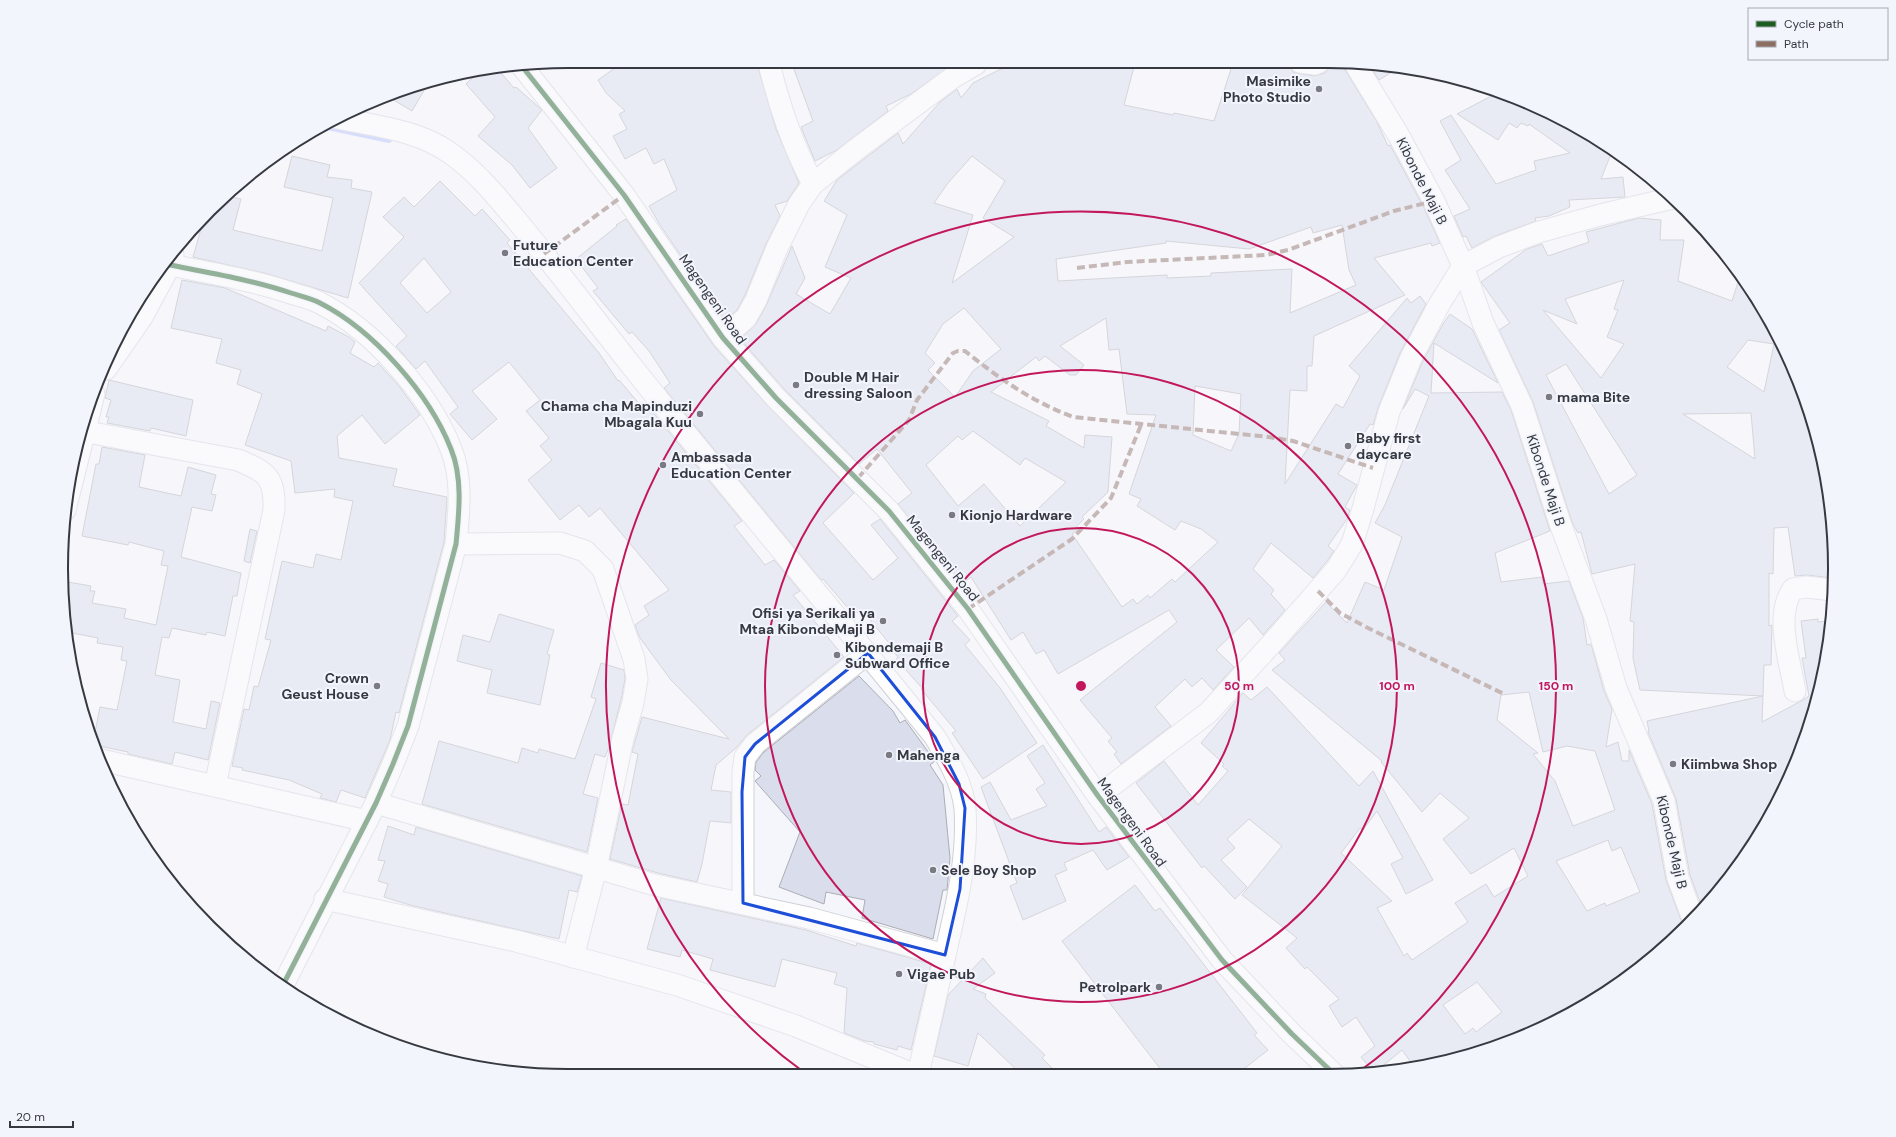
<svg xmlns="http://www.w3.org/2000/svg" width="1896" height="1137" viewBox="0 0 1896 1137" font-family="'DM Sans',sans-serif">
<rect width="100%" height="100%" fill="#f5f6fb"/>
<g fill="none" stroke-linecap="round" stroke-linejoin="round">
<polyline stroke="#b2bffa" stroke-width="6" points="323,126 389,140"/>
</g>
<g fill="#d9ddec" stroke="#adaeb3" fill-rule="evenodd">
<path d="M 1287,62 L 1293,72 L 1314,76 L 1325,73 L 1329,68 L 1331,62 L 1342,62 L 1344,68 L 1377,122 L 1388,146 L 1390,145 L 1423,206 L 1440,243 L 1432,246 L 1431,243 L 1374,258 L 1405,295 L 1314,336 L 1312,366 L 1307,366 L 1307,391 L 1290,390 L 1285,484 L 1336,404 L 1343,408 L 1360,376 L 1349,366 L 1407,298 L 1411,303 L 1420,296 L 1426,304 L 1400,353 L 1378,408 L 1373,425 L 1370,424 L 1338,474 L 1357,485 L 1345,507 L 1350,510 L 1347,519 L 1328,546 L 1334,551 L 1327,561 L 1313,578 L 1271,543 L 1253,569 L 1274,590 L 1271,594 L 1285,610 L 1263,635 L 1249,618 L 1216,650 L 1234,667 L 1213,690 L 1202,678 L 1192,687 L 1185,679 L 1155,707 L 1171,726 L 1121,764 L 1114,754 L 1117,752 L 1108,741 L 1112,738 L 1080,700 L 1177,622 L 1169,610 L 1058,674 L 1044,650 L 1036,654 L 1023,632 L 1011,640 L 971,577 L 963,583 L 898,504 L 912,493 L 877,449 L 859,464 L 785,390 L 740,339 L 756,324 L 766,306 L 792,246 L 805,278 L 796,294 L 830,314 L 851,278 L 825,267 L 847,215 L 824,201 L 837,180 L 898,133 L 903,144 L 940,102 L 957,89 L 961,98 L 973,83 L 1013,63 L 1135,63 L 1124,105 L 1173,115 L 1174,113 L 1214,121 L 1233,63 ZM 972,156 L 1005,181 L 983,218 L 1014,237 L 952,283 L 973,215 L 934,203 L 948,183 ZM 1342,225 L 1349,270 L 1356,285 L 1290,313 L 1292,269 L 1211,273 L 1211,276 L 1167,278 L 1167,275 L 1058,281 L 1056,259 L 1166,243 L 1166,241 L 1249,249 L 1311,227 L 1313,233 ZM 964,308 L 1001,349 L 973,371 L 955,397 L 928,370 L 935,363 L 925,353 L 943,324 ZM 1106,318 L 1109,350 L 1119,349 L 1127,414 L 1156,415 L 1129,494 L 1141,499 L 1137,506 L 1175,530 L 1181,521 L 1201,529 L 1218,542 L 1175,582 L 1172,579 L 1150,598 L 1148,595 L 1137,604 L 1133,599 L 1122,607 L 1072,534 L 1078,529 L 1076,527 L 1084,519 L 1082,517 L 1108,492 L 1112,437 L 1085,435 L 1084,448 L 1046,426 L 1049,421 L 991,392 L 1036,357 L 1039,361 L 1045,356 L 1070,375 L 1076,375 L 1084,365 L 1060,346 ZM 1195,386 L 1241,394 L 1239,434 L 1231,451 L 1193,435 ZM 973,431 L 1020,465 L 1025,458 L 1066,482 L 1020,526 L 984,484 L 958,506 L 926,465 L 958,436 L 962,440 Z"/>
<polygon points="740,64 757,64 776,129 799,183 787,201 775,205 780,216 766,244 745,295 737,310 725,320 660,225 649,206 677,190 664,159 654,164 646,148 625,159 613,136 627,129 619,114 625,111 606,93 598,80 619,65"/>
<polygon points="792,64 953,64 911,94 886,106 888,111 837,150 815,161 801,127 813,121"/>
<polygon points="1369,64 1372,64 1397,69 1379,80"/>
<polygon points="496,67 514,88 516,87 542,110 528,128 557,168 530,188 512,165 478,136 495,117 466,84 481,70"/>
<polygon points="429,82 412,111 387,96 406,88"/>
<polygon points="1499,92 1538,111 1536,113 1580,133 1579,136 1613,149 1601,179 1623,177 1625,197 1569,200 1570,207 1549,216 1535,218 1536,221 1495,236 1472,248 1466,236 1463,237 1454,216 1470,209 1445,170 1461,160 1440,121 1451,115 1496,184 1536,170 1534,161 1570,153 1529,124 1528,126 1521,123 1517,128 1509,123 1498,140 1457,114"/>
<polygon points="292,156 330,165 327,177 352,180 351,188 372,192 348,298 264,273 193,257 205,215 226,196 241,199 233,230 322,251 333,198 284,187"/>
<path d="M 440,181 L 475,216 L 482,209 L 510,240 L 507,243 L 599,353 L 618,381 L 619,380 L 642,407 L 646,404 L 742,521 L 734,526 L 765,565 L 774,560 L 800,591 L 793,595 L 844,657 L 747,735 L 736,748 L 716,765 L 711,790 L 731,792 L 731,823 L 710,821 L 702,864 L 697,882 L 658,873 L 610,859 L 622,804 L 628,805 L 638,754 L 632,752 L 642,717 L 729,739 L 671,680 L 640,638 L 635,625 L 649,615 L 644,606 L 669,590 L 600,508 L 589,517 L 579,505 L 560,520 L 528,480 L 552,460 L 540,446 L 549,438 L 526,411 L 540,400 L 509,362 L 472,391 L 497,419 L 472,440 L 450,414 L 458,407 L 425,361 L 416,369 L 396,346 L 407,336 L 359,283 L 404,237 L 383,217 L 404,197 L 414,207 ZM 424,258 L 451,292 L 427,313 L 400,283 Z"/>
<path d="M 1639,218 L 1661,220 L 1660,240 L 1684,240 L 1678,281 L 1732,301 L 1740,276 L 1750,287 L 1796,374 L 1825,470 L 1835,567 L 1833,566 L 1832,578 L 1807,575 L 1795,576 L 1788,527 L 1774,528 L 1773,574 L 1769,573 L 1769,626 L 1772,625 L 1771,665 L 1764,665 L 1763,696 L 1640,690 L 1633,658 L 1634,622 L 1630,621 L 1635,564 L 1592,574 L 1581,532 L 1578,533 L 1572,522 L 1533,402 L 1499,330 L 1510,323 L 1481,282 L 1527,249 L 1542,244 L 1548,256 L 1589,242 L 1586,232 ZM 1624,280 L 1614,309 L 1618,310 L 1607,337 L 1624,344 L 1601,378 L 1543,310 L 1577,324 L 1565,299 ZM 1748,340 L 1774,344 L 1764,392 L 1727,367 ZM 1566,364 L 1637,475 L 1609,494 L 1546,375 ZM 1751,413 L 1755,459 L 1683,414 Z"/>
<polygon points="626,219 714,346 768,406 854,493 823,523 873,580 898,558 871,525 880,519 958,616 952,621 970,640 965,645 1000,688 1037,743 983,779 952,733 956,731 921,689 922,688 896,659 898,657 887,644 889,643 861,609 854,615 823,579 821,580 664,388 670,383 649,351 632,332 629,334 608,309 593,291 598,288 576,259 617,226 616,225"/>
<polygon points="182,280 225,288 326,331 328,326 349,337 355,342 350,353 374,367 378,363 399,386 420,415 385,444 362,415 337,436 339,458 397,469 393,486 447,497 444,542 399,713 396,712 390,740 365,798 341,790 336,802 320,798 322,794 289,780 242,770 243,768 232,766 244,709 249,710 254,686 258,687 271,640 265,639 282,561 313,568 316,554 341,560 353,501 334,497 335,489 295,493 291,461 245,445 262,394 237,384 241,370 216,363 222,339 171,328"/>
<path d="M 1450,314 L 1472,329 L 1498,383 L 1434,343 L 1431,393 L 1502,392 L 1511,410 L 1550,531 L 1495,553 L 1501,582 L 1542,577 L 1543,584 L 1569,581 L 1583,618 L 1587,645 L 1591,644 L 1604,691 L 1612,709 L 1606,747 L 1618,742 L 1622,761 L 1629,761 L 1629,750 L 1652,804 L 1666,880 L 1681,920 L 1684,925 L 1662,950 L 1581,1008 L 1459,1059 L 1413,1065 L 1402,1050 L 1374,1073 L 1361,1057 L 1375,1046 L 1356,1017 L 1342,1027 L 1329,1006 L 1339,999 L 1307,967 L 1305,969 L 1286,948 L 1297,938 L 1242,895 L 1282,846 L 1249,819 L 1227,839 L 1235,848 L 1221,860 L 1247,887 L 1235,899 L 1204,866 L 1202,868 L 1136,783 L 1164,761 L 1198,805 L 1228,771 L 1222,766 L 1224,764 L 1201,743 L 1243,693 L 1251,700 L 1267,687 L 1359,786 L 1373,771 L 1433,880 L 1406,894 L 1391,864 L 1403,858 L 1377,811 L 1363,830 L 1360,828 L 1341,853 L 1392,901 L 1377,908 L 1404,956 L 1407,953 L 1412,960 L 1468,922 L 1455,903 L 1486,884 L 1494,897 L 1528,876 L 1514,848 L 1471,874 L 1443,839 L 1469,818 L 1440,793 L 1422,812 L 1381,762 L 1382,761 L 1272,670 L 1285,660 L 1279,653 L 1326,602 L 1347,623 L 1365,582 L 1384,590 L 1402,537 L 1375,523 L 1385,505 L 1429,396 L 1415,389 L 1403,409 L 1422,363 L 1443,324 ZM 1529,692 L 1543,752 L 1567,746 L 1595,751 L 1615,810 L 1573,826 L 1555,781 L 1533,754 L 1538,753 L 1497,720 L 1501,695 ZM 1608,840 L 1612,851 L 1621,847 L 1640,892 L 1606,906 L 1605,903 L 1587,911 L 1556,861 ZM 1477,982 L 1502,1012 L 1476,1032 L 1473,1028 L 1465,1034 L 1443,1005 Z"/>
<polygon points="109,380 193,400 186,436 151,428 150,431 107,423 109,417 106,417 111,400 105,398"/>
<polygon points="102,447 145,455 139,487 181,496 188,467 216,475 211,494 216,495 212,511 192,507 181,557 241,573 237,596 233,596 225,636 207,632 206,635 172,628 169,638 162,637 155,675 180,680 173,722 206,729 211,701 220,703 208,760 175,752 172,764 128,754 128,752 94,745 93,743 100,707 117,710 127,661 121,660 123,647 97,643 98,638 67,632 62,581 91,586 90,591 95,591 92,603 126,609 124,618 156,625 168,566 161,565 164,551 129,542 128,545 82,536 96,464 99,464"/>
<polygon points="250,529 257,531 250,563 244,561"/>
<polygon points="499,614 554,630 547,654 550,655 540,705 487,693 492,670 457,661 463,635 490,642"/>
<polygon points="1818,619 1818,622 1830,621 1825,668 1796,763 1749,851 1705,901 1700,902 1690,875 1676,799 1648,732 1649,731 1647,721 1763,696 1762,722 1803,700 1809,696 1802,658 1806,658 1801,621"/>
<polygon points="601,663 624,670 625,679 621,700 609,747 605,757 595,754 583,794 598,798 587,852 422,804 439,741 518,763 522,748 538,753 539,749 575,759 596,699 591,697"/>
<polygon points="859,676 893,711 900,723 905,720 935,761 930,765 943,785 950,858 947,890 943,890 933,939 862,918 865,900 826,892 824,904 779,887 800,832 755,781 761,776 755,770 756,762 764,752"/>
<polygon points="1043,745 1099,832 1106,827 1129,857 1107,870 1093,850 1064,863 1067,870 1055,875 1066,901 1023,920 1010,886 1017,883 981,787 990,782 1011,820 1047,806 1036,789 1045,783 1027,756"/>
<polygon points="388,826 414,835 416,827 582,876 577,892 569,890 559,939 410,905 384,897 388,884 378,881 385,861 378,860"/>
<polygon points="1135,885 1155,911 1160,908 1257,1033 1254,1035 1268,1050 1236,1075 1165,1075 1062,941"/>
<polygon points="661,898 806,930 856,946 857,943 931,964 911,1050 898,1046 897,1050 874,1044 874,1042 865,1041 844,1033 847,988 834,984 837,973 782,959 775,987 710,970 713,959 682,950 680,957 647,949"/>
<polygon points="983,958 995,973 973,989 986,994 985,998 1045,1055 1042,1058 1059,1075 1022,1075 978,1033 968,1066 934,1056 948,995"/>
</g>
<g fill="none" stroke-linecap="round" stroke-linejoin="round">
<defs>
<g id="minor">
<polyline points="1300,62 1315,64 1319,62"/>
<polyline points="1354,62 1399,136 1434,201 1463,266 1483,323 1522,406 1561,526 1596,619 1616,688 1664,801 1678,878 1692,916"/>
<path d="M 769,64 C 780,107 792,144 813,184"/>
<polyline points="521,65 624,195 723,338 776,398 889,511 968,609 1098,796 1222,960 1292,1034 1335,1075"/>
<path d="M 337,118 C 375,126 418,130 450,153 C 476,171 498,198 518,222 C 557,269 593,317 630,364 C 730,490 834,612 935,737 C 948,759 963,784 965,809 C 968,854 958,899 948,942 C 938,986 928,1030 918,1075"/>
<path d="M 170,265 C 211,273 252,280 291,293 C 300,296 311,298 320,303 C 373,330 429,393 451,449 C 463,478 459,513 456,544 L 408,726 L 393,764 L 376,803 L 282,987"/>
<polyline points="723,338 746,318 756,300 777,248 799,204 813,184 854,151 952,78 976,64"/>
<polyline points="106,369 142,317 170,265 173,255"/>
<path d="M 82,431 L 238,460 C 267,472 275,477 274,510 L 215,786"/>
<polyline points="65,510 94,394"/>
<polyline points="456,544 560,543 585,551 603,569 634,659 637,679 633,703 623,738 596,868 573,957"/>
<path d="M 1795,691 C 1790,661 1774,615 1793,589 L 1806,587 L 1833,590"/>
<polyline points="101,760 367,821"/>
<polyline points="1098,796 1208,713 1273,642 1336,570 1352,544 1362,512 1389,412 1411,358 1440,303 1463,266 1499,247 1539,232 1600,215 1673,198"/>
<polyline points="376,803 655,885 809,918 945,955"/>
<polyline points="325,899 516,941 677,985 796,1026 915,1075"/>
<polyline points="743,903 743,772 745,757 755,744 868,653"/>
</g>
</defs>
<use href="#minor" stroke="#d0d1d7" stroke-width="23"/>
<use href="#minor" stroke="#fefefe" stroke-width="21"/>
<g stroke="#8d6e63" stroke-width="4" stroke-dasharray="8 4" stroke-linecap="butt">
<polyline points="544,254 624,195"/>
<polyline points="1077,268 1127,262 1266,255 1288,250 1394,211 1434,201"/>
<path d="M 858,478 L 909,420 L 917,400 L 953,353 L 958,351 L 965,351 C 1000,379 1031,401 1073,417 L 1269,437 L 1293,441 L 1373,468"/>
<polyline points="1318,591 1340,613 1366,627 1504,694"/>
<polyline points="968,609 1072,539 1111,498 1141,425"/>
</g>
<defs>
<g id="cycleway">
<polyline points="521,65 624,195 723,338 776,398 889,511 968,609 1098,796 1222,960 1292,1034 1335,1075"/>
<path d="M 170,265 C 211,273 252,280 291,293 C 300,296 311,298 320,303 C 373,330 429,393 451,449 C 463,478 459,513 456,544 L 408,726 L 393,764 L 376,803 L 282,987"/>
</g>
</defs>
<use href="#cycleway" stroke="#f3f5fd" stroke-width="8"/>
<use href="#cycleway" stroke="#1b5e20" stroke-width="5"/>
</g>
<path d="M0 0H1896V1137H0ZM 868,653 L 935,737 L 959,784 L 965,808 L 960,889 L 945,955 L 743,903 L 742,792 L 745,757 L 755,744 Z" fill="#f5f6fb" fill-opacity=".55" fill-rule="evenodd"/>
<path fill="none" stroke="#1d4ed8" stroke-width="3" stroke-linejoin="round" d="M 868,653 L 935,737 L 959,784 L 965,808 L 960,889 L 945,955 L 743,903 L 742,792 L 745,757 L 755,744 Z"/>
<g fill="none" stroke="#c2185b" stroke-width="2">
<circle cx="1081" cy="686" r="158"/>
<circle cx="1081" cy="686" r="316"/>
<path d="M805 1073A475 475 0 1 1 1357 1073"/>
</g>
<g fill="#7a7b82" stroke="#f3f5fd" stroke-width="1.5">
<circle cx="1319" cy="89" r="4"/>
<circle cx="505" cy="253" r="4"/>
<circle cx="796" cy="385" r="4"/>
<circle cx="1549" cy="397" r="4"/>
<circle cx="700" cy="414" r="4"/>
<circle cx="1348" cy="446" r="4"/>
<circle cx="663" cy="465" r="4"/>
<circle cx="952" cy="515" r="4"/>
<circle cx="883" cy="621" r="4"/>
<circle cx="837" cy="655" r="4"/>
<circle cx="377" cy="686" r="4"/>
<circle cx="889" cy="755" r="4"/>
<circle cx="1673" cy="764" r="4"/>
<circle cx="933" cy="870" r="4"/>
<circle cx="899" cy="974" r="4"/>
<circle cx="1159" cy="987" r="4"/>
</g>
<g text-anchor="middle" stroke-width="4" stroke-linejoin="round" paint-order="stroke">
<g font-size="14" font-weight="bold" fill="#373941" stroke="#f3f5fd" text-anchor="start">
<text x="1311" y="86" text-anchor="end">Masimike<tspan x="1311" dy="16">Photo Studio</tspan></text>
<text x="513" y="250">Future<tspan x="513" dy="16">Education Center</tspan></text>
<text x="804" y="382">Double M Hair<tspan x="804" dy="16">dressing Saloon</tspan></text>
<text x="1557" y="402">mama Bite</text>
<text x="692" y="411" text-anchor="end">Chama cha Mapinduzi<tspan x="692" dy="16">Mbagala Kuu</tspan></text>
<text x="1356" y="443">Baby first<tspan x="1356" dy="16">daycare</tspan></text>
<text x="671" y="462">Ambassada<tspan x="671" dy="16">Education Center</tspan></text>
<text x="960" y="520">Kionjo Hardware</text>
<text x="875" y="618" text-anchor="end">Ofisi ya Serikali ya<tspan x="875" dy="16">Mtaa KibondeMaji B</tspan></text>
<text x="845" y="652">Kibondemaji B<tspan x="845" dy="16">Subward Office</tspan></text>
<text x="369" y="683" text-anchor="end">Crown<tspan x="369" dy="16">Geust House</tspan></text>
<text x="897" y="760">Mahenga</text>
<text x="1681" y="769">Kiimbwa Shop</text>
<text x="941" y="875">Sele Boy Shop</text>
<text x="907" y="979">Vigae Pub</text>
<text x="1151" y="992" text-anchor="end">Petrolpark</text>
</g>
<g font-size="14" fill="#373941" stroke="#f3f5fd">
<text transform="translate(1422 181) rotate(63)" y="5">Kibonde Maji B</text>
<text transform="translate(713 299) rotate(55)" y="5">Magengeni Road</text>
<text transform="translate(1546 480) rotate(72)" y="5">Kibonde Maji B</text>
<text transform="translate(943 558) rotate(51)" y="5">Magengeni Road</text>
<text transform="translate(1132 822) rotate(54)" y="5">Magengeni Road</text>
<text transform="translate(1672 842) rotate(77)" y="5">Kibonde Maji B</text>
</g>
</g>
<path d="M0 0H1896V1137H0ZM568 68H1328A500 500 0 0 1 1828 568V569A500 500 0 0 1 1328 1069H568A500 500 0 0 1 68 569V568A500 500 0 0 1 568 68Z" fill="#f3f5fd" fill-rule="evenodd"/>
<path fill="none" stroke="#373941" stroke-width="2" d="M568 68H1328A500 500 0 0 1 1828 568V569A500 500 0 0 1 1328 1069H568A500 500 0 0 1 68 569V568A500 500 0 0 1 568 68Z"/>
<circle cx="1081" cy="686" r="6" fill="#c2185b" stroke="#f3f5fd" stroke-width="2"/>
<g font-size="12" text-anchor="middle" font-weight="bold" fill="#c2185b" stroke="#f3f5fd" stroke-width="4" stroke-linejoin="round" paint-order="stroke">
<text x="1239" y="690">50 m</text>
<text x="1397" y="690">100 m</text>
<text x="1556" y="690">150 m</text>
</g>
<rect x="1748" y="8" width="140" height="52" fill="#f3f5fd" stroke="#a8aab2"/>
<rect x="1756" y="21" width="20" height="6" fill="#1b5e20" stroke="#a8aab2"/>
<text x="1784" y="28" font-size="12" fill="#373941">Cycle path</text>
<rect x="1756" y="41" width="20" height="6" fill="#8d6e63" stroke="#a8aab2"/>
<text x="1784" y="48" font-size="12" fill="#373941">Path</text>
<path d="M10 1121v6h63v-6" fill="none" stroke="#373941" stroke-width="2"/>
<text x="16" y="1121" font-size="12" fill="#373941" stroke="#f3f5fd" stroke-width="3" paint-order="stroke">20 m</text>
</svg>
